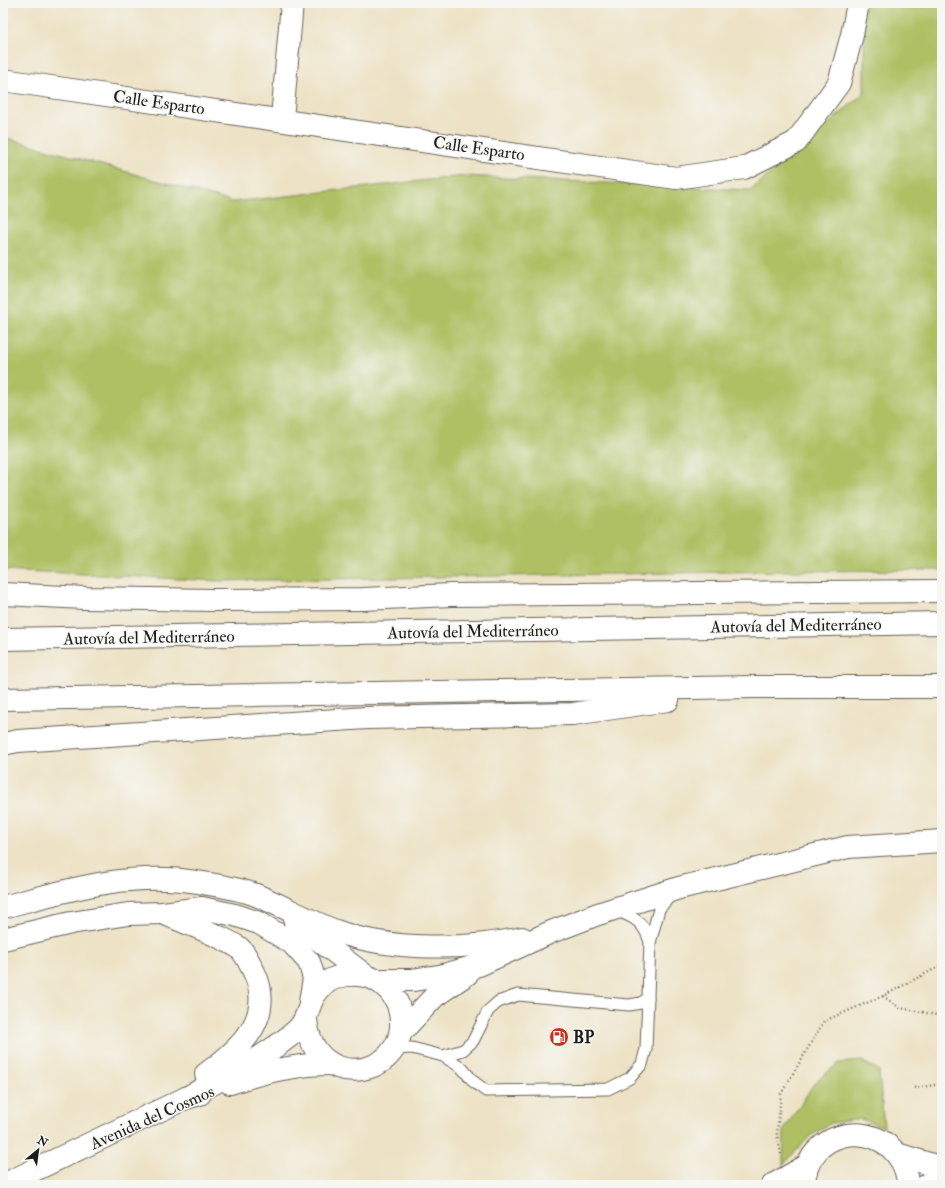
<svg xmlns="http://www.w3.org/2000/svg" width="945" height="1188" viewBox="0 0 945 1188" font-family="'IM FELL Double Pica',serif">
<rect width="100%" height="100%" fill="#f6f6f2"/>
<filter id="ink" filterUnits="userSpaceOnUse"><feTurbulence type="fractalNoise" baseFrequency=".025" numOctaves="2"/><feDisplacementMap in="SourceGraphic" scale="8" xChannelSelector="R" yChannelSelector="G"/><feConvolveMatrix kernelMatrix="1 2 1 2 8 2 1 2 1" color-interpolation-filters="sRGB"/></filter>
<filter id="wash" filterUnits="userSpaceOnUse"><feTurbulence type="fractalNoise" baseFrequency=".012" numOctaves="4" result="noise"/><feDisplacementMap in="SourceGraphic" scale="16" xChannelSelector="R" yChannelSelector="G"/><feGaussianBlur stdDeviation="0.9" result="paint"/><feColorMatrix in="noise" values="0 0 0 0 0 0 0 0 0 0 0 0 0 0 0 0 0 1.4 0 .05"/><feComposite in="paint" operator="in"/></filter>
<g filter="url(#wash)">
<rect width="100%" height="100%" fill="#ede2c5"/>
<g fill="#aec063" stroke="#656e40">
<polygon points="864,3 942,3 942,570 785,571 218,581 3,570 3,137 233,202 464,176 751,190 864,93"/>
<polygon points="862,1061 879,1071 884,1127 861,1119 831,1123 809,1137 783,1165 784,1130 815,1082 839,1063"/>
</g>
</g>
<g filter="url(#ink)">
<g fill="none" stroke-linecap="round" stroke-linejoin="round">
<defs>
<g id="service">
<path d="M 617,911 C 635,917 644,923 650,942"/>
<polyline points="394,1049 412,1048 443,1056 461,1067 474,1082 486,1091 608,1089 630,1078 642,1064 646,1049 650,943 659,909 671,895"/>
<polyline points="443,1056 463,1050 473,1041 488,1011 498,1002 518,995 629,1005 641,1003 648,998"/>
</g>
<g id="minor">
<polyline points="3,80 676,178 744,168 796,142 839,83 852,35 858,3"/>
<polyline points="282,119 292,3"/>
<polyline points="897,1154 942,1168"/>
<polyline points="773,1185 808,1165"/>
<path d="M 804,1185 C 805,1131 875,1115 902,1162 C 905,1168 908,1177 908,1185"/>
<polyline points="927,1185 942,1177"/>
</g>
<g id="tertiary">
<path d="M 3,907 C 68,890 129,871 197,882 C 216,885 238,888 256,895 C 283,906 309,921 336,931 C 390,951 466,950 522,938"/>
<path d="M 163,913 C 185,923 218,934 238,947 C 245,952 250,964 254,972 C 276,1018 239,1050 206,1074"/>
<polyline points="295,922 366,976"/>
<polyline points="3,939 71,923 128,914 163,913 202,908 235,915 259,923 292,943 309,962 314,978 310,1002"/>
<polyline points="377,980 412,980 440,976 479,965 551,932 598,914 679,888 848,847 942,841"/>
<polyline points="401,1032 435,996 467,974"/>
<path d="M 230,1083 C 263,1072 295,1064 330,1064"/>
<path d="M 186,1098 C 223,1078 266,1057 297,1030 C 312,1016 305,998 327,982 C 338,975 353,973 365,976 C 379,979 393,991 398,1005 C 420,1075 315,1100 306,1020"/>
<polyline points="3,1185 186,1098 200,1094"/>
</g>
<g id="motorway">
<polyline points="3,594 85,598 215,600 363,599 451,595 942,591"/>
<polyline points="3,639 942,623"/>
<polyline points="3,699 754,687 942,687"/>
<polyline points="3,744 18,741 367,718 573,714 668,700"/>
</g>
</defs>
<use href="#service" stroke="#656157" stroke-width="13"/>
<use href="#minor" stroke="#656157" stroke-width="24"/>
<use href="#tertiary" stroke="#656157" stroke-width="24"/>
<use href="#motorway" stroke="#656157" stroke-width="24"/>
<g stroke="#656157" stroke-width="2.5" stroke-dasharray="1 3" stroke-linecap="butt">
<polyline points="883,996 900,1008 942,1016"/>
<polyline points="914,1088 942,1084"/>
<polyline points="781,1154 777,1134 781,1094 824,1021 883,996 942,965"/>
</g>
<use href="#service" stroke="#fff" stroke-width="11"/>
<use href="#minor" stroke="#fff" stroke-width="22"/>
<use href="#tertiary" stroke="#fff" stroke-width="22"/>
<use href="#motorway" stroke="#fff" stroke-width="22"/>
</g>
</g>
<defs>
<symbol id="fuel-disc" viewBox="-11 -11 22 22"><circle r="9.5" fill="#c8321e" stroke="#f6f6f2"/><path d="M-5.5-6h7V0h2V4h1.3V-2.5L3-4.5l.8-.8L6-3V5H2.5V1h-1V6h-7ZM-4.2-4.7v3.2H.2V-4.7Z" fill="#fff"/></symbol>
</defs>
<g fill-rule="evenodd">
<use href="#fuel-disc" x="548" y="1026" width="22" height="22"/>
</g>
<g text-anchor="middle" stroke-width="3" stroke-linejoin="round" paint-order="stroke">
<g font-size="17" fill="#1c1c1c" stroke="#f6f6f2">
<text transform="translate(159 102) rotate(8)" y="6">Calle Esparto</text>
<text transform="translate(479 148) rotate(8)" y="6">Calle Esparto</text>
<text transform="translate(796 625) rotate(-1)" y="6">Autovía del Mediterráneo</text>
<text transform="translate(473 631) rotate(-1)" y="6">Autovía del Mediterráneo</text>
<text transform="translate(149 637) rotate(-1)" y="6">Autovía del Mediterráneo</text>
<text transform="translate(152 1117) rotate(-24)" y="6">Avenida del Cosmos</text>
</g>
<g font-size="17" font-weight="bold" fill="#1c1c1c" stroke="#f6f6f2" text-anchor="start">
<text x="573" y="1043">BP</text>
</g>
</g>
<rect width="945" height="1188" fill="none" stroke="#f6f6f2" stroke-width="16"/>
<g transform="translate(38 1150) rotate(29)" stroke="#f6f6f2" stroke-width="3" paint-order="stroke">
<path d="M0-3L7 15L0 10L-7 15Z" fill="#1c1c1c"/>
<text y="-6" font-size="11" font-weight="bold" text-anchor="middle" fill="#1c1c1c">N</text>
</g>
</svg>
